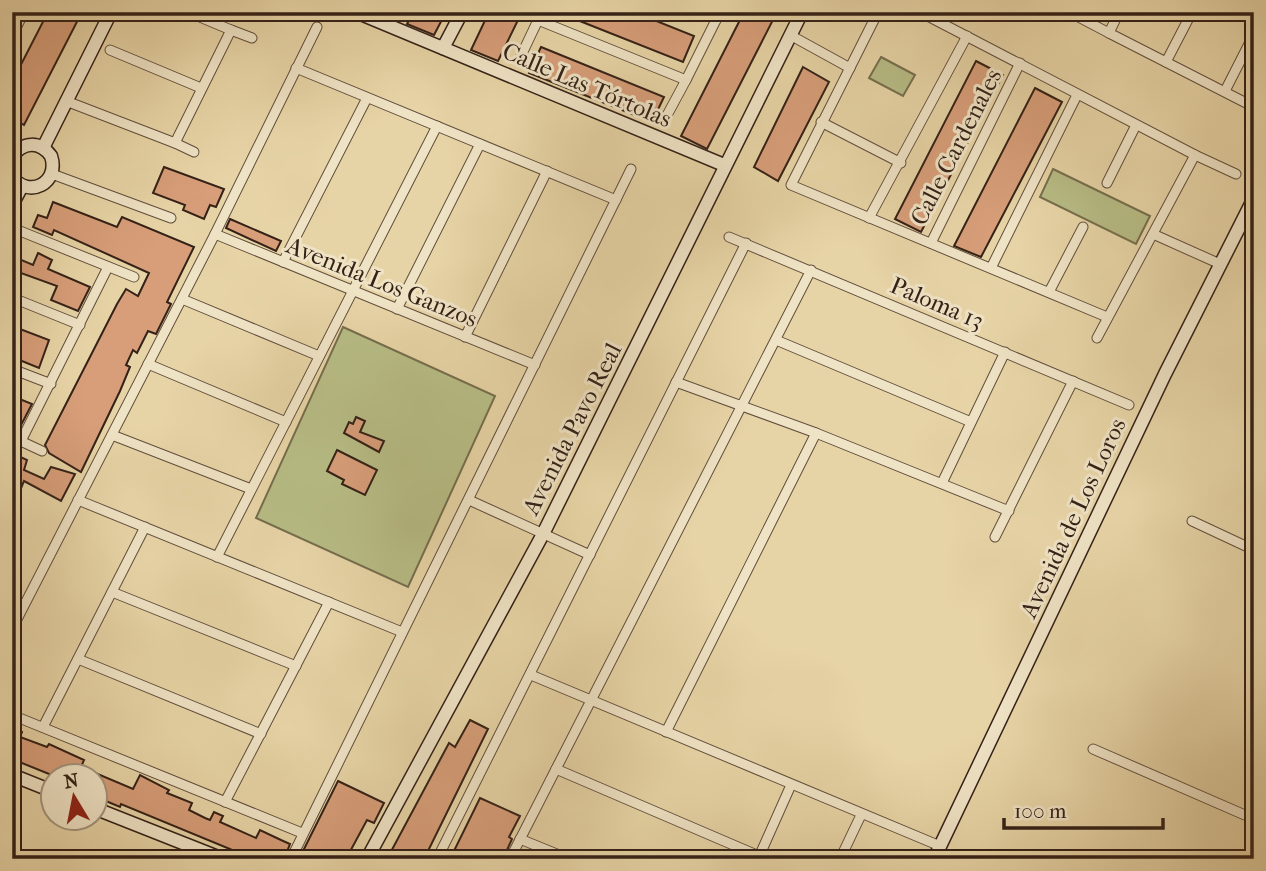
<svg xmlns="http://www.w3.org/2000/svg" width="1266" height="871" viewBox="0 0 1266 871" font-family="'IM FELL French Canon',serif">
<rect width="100%" height="100%" fill="#e7d4a6"/>
<filter id="stains"><feTurbulence type="fractalNoise" baseFrequency=".00286" numOctaves="4"/><feColorMatrix values="0 0 0 0 .2 0 0 0 0 .09 0 0 0 0 .02 0 0 0 .5 -.17"/></filter>
<radialGradient id="worn" r=".72"><stop offset=".6" stop-color="#630" stop-opacity="0"/><stop offset="1" stop-color="#630" stop-opacity=".3"/></radialGradient>
<g fill="#b7bc85" stroke="#766e4e" stroke-width="2">
<polygon points="881,57 915,75 903,96 869,78"/>
<polygon points="1053,169 1150,216 1136,244 1040,197"/>
<polygon points="343,327 495,396 408,587 256,518"/>
</g>
<g fill="#d79e79" stroke="#342117" stroke-width="2">
<polygon points="48,12 82,12 24,125 12,119 12,82"/>
<polygon points="413,12 446,12 434,35 407,24"/>
<polygon points="489,12 512,12 520,16 498,61 471,50"/>
<polygon points="557,12 634,12 694,36 683,62"/>
<polygon points="744,12 760,17 763,12 777,12 707,149 681,136"/>
<polygon points="541,47 664,97 652,122 529,73"/>
<polygon points="976,61 1003,75 921,232 895,219"/>
<polygon points="803,67 829,82 778,181 754,167"/>
<polygon points="1035,88 1062,102 981,257 954,246"/>
<polygon points="164,167 224,189 216,207 210,205 204,219 183,210 185,205 153,193"/>
<polygon points="53,202 117,227 122,217 194,247 167,302 171,304 156,334 148,331 137,353 133,350 126,365 130,367 120,391 81,472 49,453 45,445 117,304 126,289 138,296 149,273 54,230 52,235 33,227 38,215 47,218"/>
<polygon points="230,219 281,241 276,251 226,228"/>
<polygon points="38,253 52,260 48,269 90,287 78,311 51,300 57,286 18,272 19,269 12,266 12,256 33,265"/>
<polygon points="12,326 49,340 39,368 12,357"/>
<polygon points="12,396 32,404 19,429 12,426 17,411 12,409"/>
<polygon points="356,417 365,421 360,432 384,441 379,452 344,433 349,422 353,424"/>
<polygon points="337,450 377,470 365,495 342,484 344,480 327,471"/>
<polygon points="12,453 27,460 24,470 44,479 51,467 75,474 61,501 24,481 12,511"/>
<polygon points="470,720 488,729 428,851 423,859 387,859 449,743 455,747"/>
<polygon points="12,728 22,732 20,737 47,747 49,744 84,760 81,767 133,789 140,775 169,790 167,793 192,803 189,810 205,818 210,820 214,812 223,816 220,822 256,838 260,830 281,840 290,844 284,859 254,859 121,804 120,807 94,796 94,776 54,776 12,759"/>
<polygon points="338,781 384,803 374,823 367,820 346,859 299,859"/>
<polygon points="480,798 520,816 509,837 512,839 503,859 450,859"/>
</g>
<g fill="none" stroke-linecap="round" stroke-linejoin="round">
<defs>
<g id="street">
<polyline points="542,12 538,20 686,80 720,12"/>
<polyline points="700,12 717,19"/>
<polyline points="878,12 791,185 1107,317"/>
<polyline points="920,12 1195,155 1236,174"/>
<polyline points="1069,12 1109,33"/>
<polyline points="1119,12 1109,33 1254,107"/>
<polyline points="231,30 252,38"/>
<polyline points="790,35 850,68"/>
<polyline points="12,36 24,12"/>
<polyline points="110,50 201,88"/>
<polyline points="520,58 538,20"/>
<polyline points="1166,62 1192,12"/>
<polyline points="296,68 616,200"/>
<polyline points="1225,91 1254,34"/>
<polyline points="66,101 175,143 231,30 188,12"/>
<polyline points="665,119 686,80"/>
<polyline points="821,122 901,163"/>
<polyline points="175,143 194,152"/>
<polyline points="52,174 171,218"/>
<polyline points="1107,183 1136,125"/>
<polyline points="869,218 967,36"/>
<polyline points="20,231 134,277"/>
<polyline points="215,234 535,365"/>
<polyline points="1153,234 1220,264"/>
<polyline points="729,237 1129,405"/>
<polyline points="931,243 1020,63"/>
<polyline points="283,262 367,98"/>
<polyline points="991,268 1077,95"/>
<polyline points="1049,292 1083,227"/>
<polyline points="13,298 80,325"/>
<polyline points="182,299 319,356"/>
<polyline points="397,309 480,144"/>
<polyline points="465,337 547,171"/>
<polyline points="1097,338 1195,155"/>
<polyline points="776,340 971,422"/>
<polyline points="148,364 286,422"/>
<polyline points="12,369 51,384"/>
<polyline points="676,382 816,433 1009,511"/>
<polyline points="112,435 251,489"/>
<polyline points="12,437 42,451"/>
<polyline points="21,441 108,267"/>
<polyline points="942,483 1005,352"/>
<polyline points="78,500 402,632"/>
<polyline points="469,500 590,555"/>
<polyline points="1192,521 1254,550"/>
<polyline points="995,537 1073,381"/>
<polyline points="217,557 437,126"/>
<polyline points="112,592 296,666"/>
<polyline points="12,629 215,234 317,27"/>
<polyline points="78,659 261,734"/>
<polyline points="531,675 940,846"/>
<polyline points="12,715 302,833"/>
<polyline points="43,727 145,527"/>
<polyline points="666,732 816,433"/>
<polyline points="1093,749 1254,819"/>
<polyline points="556,769 759,856"/>
<polyline points="225,802 329,602"/>
<polyline points="520,839 569,859"/>
<polyline points="291,859 631,169"/>
<polyline points="437,859 746,243"/>
<polyline points="510,859 811,270"/>
<polyline points="758,859 791,785"/>
<polyline points="840,859 861,815"/>
</g>
<g id="secondary">
<polyline points="356,12 724,165"/>
<polyline points="443,48 462,12"/>
<polyline points="43,148 111,12"/>
<path d="M 12,157 C 23,141 40,141 51,156 C 60,183 29,199 12,177"/>
<polyline points="12,205 22,186"/>
<polyline points="12,775 52,791"/>
<polyline points="94,808 223,859"/>
<polyline points="367,859 543,534 802,12"/>
<polyline points="934,859 1165,374 1254,198"/>
</g>
</defs>
<use href="#street" stroke="#614e3b" stroke-width="11"/>
<use href="#secondary" stroke="#342117" stroke-width="15"/>
<use href="#street" stroke="#efe3c5" stroke-width="9"/>
<use href="#secondary" stroke="#efe3c5" stroke-width="12"/>
</g>
<g text-anchor="middle" stroke-width="6" stroke-linejoin="round" paint-order="stroke">
<g font-size="24" fill="#342117" stroke="#efe3c5">
<text transform="translate(587 85) rotate(23)" y="8">Calle Las Tórtolas</text>
<text transform="translate(956 147) rotate(-63)" y="8">Calle Cardenales</text>
<text transform="translate(382 282) rotate(22)" y="8">Avenida Los Ganzos</text>
<text transform="translate(937 303) rotate(23)" y="8">Paloma 13</text>
<text transform="translate(572 429) rotate(-63)" y="8">Avenida Pavo Real</text>
<text transform="translate(1073 518) rotate(-65)" y="8">Avenida de Los Loros</text>
</g>
</g>
<rect width="1266" height="871" fill="none" stroke="#e7d4a6" stroke-width="42"/>
<rect x="14" y="14" width="1238" height="843" fill="none" stroke="#342117" stroke-width="3.5"/>
<rect x="21" y="21" width="1224" height="829" fill="none" stroke="#342117" stroke-width="2"/>
<g transform="translate(74 797) rotate(350)"><circle r="33" fill="#efe3c5" stroke="#a4957f" stroke-width="2"/>
<path d="M0-5L12 26L0 18L-12 26Z" fill="#8f2418"/>
<text y="-10" font-size="19" font-weight="bold" text-anchor="middle" fill="#342117">N</text>
</g>
<path d="M1004 818v10h159v-10" fill="none" stroke="#342117" stroke-width="3.5"/>
<text x="1014" y="818" font-size="21" fill="#342117" stroke="#efe3c5" stroke-width="5" paint-order="stroke">100 m</text>
<rect width="100%" height="100%" filter="url(#stains)"/>
<rect width="100%" height="100%" fill="url(#worn)"/>
</svg>
